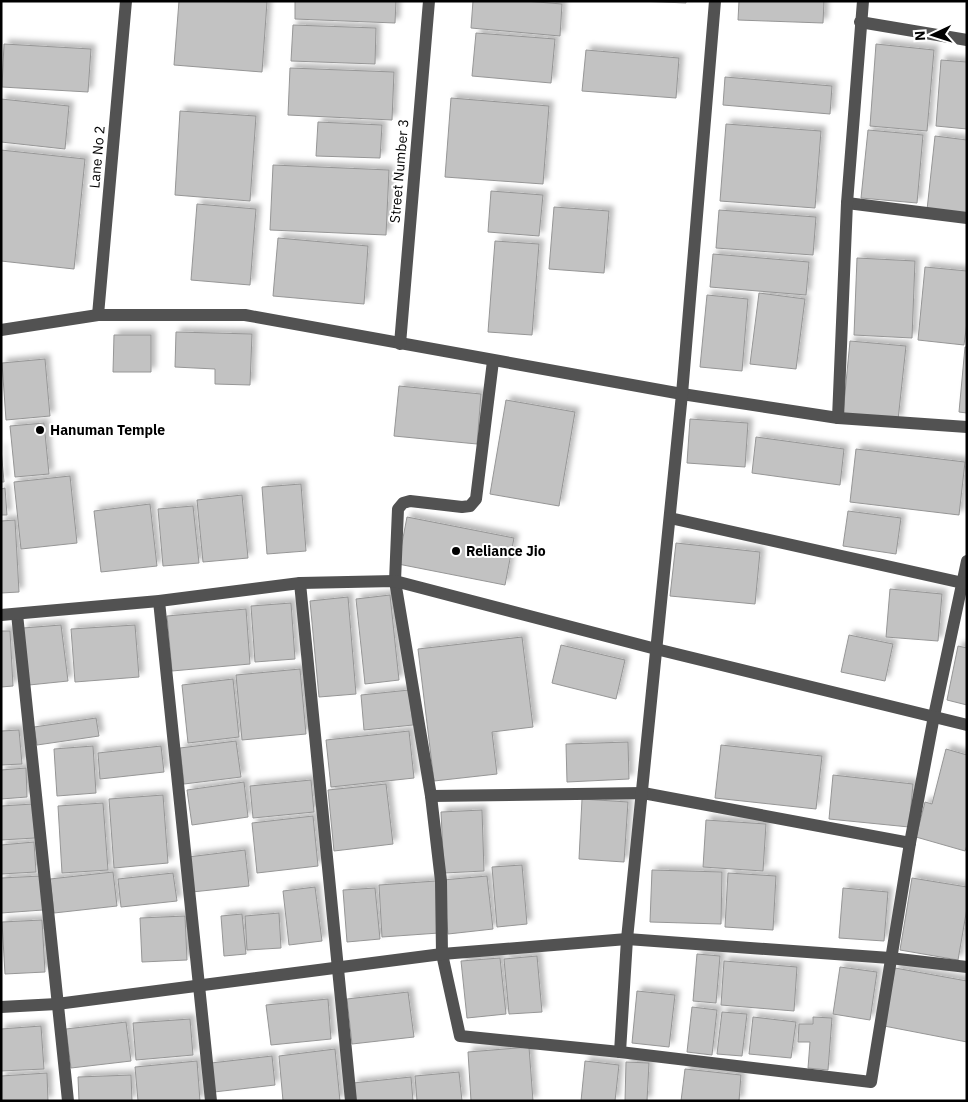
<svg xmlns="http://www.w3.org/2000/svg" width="968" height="1102" viewBox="0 0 968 1102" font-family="'IBM Plex Sans',sans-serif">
<defs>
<filter id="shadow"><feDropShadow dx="4.5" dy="-4.5" stdDeviation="2.5" flood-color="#0004"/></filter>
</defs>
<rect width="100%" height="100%" fill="#fff"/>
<g fill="#c2c2c2" stroke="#969696" filter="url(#shadow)">
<polygon points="179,1 267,2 262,72 174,65"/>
<polygon points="295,1 396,1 395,23 295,19"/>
<polygon points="473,1 525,1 562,4 560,36 471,28"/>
<polygon points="639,1 686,1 686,3"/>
<polygon points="739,1 824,1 823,23 738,20"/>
<polygon points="293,25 376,28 375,64 291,61"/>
<polygon points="476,33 555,39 551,83 472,76"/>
<polygon points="4,44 91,49 88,92 2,87"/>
<polygon points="876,44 934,50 927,131 870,126"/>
<polygon points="586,50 679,58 676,98 582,91"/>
<polygon points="941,60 967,62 967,129 936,126"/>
<polygon points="290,68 394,72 392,120 288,115"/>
<polygon points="725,77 832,86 830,114 723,105"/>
<polygon points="451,98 549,106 543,184 445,177"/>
<polygon points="1,99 69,106 65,149 1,142"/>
<polygon points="180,111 256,116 250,201 175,195"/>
<polygon points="318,122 382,125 380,158 316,156"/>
<polygon points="726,124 821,131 815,208 720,201"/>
<polygon points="868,130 923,135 917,203 861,198"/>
<polygon points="935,136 967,140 967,215 927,210"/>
<polygon points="1,150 85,159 74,269 1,261"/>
<polygon points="273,165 389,170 386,235 270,230"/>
<polygon points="491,191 543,195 539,236 488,232"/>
<polygon points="197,204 256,209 250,285 191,280"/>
<polygon points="554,207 609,211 604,273 549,269"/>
<polygon points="719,210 816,217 813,255 716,248"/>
<polygon points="278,238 368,246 364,304 273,296"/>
<polygon points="495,241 539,244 532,335 488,332"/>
<polygon points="713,254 809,262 806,295 710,287"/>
<polygon points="857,258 915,261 912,338 854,335"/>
<polygon points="925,267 967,271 967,322 964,345 918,340"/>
<polygon points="759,293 805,299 796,369 750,364"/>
<polygon points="707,295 748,299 742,371 700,367"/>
<polygon points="176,332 252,334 250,385 215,384 215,369 175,367"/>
<polygon points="114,335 151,335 151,372 113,372"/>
<polygon points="850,341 906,346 898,420 843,414"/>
<polygon points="965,347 967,347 967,413 959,412"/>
<polygon points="45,359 50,416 6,420 2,363"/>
<polygon points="399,386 481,394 477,444 394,436"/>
<polygon points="506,400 575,412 559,506 490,494"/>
<polygon points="690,419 748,423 745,467 687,463"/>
<polygon points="44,423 49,474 15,477 10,426"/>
<polygon points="756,437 844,449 840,485 752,473"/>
<polygon points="1,448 4,482 1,482"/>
<polygon points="856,449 965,462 959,515 850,502"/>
<polygon points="70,476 77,543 21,549 14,482"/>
<polygon points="301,484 306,551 267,554 262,487"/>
<polygon points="5,488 7,515 1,515 1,489"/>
<polygon points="242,495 248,558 203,562 197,500"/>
<polygon points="150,504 157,566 101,572 94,511"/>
<polygon points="193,506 199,563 163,566 158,509"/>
<polygon points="848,511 901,518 896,554 843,546"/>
<polygon points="407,517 514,538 505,585 398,564"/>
<polygon points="15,520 19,592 1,593 1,521"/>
<polygon points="676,543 760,552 755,604 670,596"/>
<polygon points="890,589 942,594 938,641 886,637"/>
<polygon points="390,595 399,680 365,684 356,599"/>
<polygon points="348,597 356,694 319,697 310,601"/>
<polygon points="291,603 295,659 255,662 251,606"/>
<polygon points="246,609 250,664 172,671 167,616"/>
<polygon points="61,625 68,681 29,685 23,628"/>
<polygon points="135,625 139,677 75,682 71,629"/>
<polygon points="1,631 10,631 13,686 1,687"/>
<polygon points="849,635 893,644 885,681 841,672"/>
<polygon points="522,637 533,727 492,732 497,774 434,781 418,649"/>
<polygon points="561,645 625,660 616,699 552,683"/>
<polygon points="958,646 967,648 967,705 947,700"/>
<polygon points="300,669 306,734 242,740 236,675"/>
<polygon points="233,679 239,737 188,743 182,685"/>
<polygon points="409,690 413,725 364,730 361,695"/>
<polygon points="96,718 99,736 37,745 34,727"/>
<polygon points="19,730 22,764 1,765 1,731"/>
<polygon points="409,731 414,778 331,787 326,740"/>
<polygon points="236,741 241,777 184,784 180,748"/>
<polygon points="628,742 629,779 567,782 566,744"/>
<polygon points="721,745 822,756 816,809 715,798"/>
<polygon points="93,746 96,793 57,796 54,749"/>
<polygon points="161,746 164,772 100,779 98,753"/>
<polygon points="946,749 967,755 967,845 965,851 916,837 925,802 932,804"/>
<polygon points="26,768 27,797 1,799 1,770"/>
<polygon points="833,775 913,784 909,827 829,819"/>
<polygon points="311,780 314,812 253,818 250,786"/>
<polygon points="244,782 248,817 192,825 187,790"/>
<polygon points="386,784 393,844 334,851 328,790"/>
<polygon points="163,795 168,863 114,868 109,799"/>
<polygon points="582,799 628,802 624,862 579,859"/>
<polygon points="103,803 108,870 62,873 58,806"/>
<polygon points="33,804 35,838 1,840 1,806"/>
<polygon points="482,810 484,871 444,873 441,812"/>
<polygon points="313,816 318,866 257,873 252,823"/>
<polygon points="706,820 766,824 763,871 703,867"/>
<polygon points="34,842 36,872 1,874 1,845"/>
<polygon points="245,850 249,886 192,892 188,857"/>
<polygon points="522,865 527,924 497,927 492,867"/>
<polygon points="652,870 722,872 721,924 650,922"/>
<polygon points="113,872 117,906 54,913 50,879"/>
<polygon points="173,873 177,901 121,907 118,879"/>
<polygon points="728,873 776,876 773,930 725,927"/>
<polygon points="41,876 43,910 1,913 1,878"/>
<polygon points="487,876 493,929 448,934 443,880"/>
<polygon points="912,878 967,887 967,908 958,960 900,950"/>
<polygon points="436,881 439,933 382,937 379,885"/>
<polygon points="315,887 322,941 289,945 283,891"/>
<polygon points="375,888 380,939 347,942 343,890"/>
<polygon points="843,888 888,892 884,941 839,938"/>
<polygon points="279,913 281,948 247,950 245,916"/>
<polygon points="242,914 246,954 224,956 221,916"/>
<polygon points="185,916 187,960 142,962 140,918"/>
<polygon points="42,920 45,972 5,974 2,922"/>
<polygon points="697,954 720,956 716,1003 693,1001"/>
<polygon points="537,956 542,1012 509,1014 504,959"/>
<polygon points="500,958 506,1014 467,1018 461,961"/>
<polygon points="724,961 797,967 794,1011 721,1005"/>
<polygon points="840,967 877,972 870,1020 833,1014"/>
<polygon points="895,968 967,981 967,1042 884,1026"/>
<polygon points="637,991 675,995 669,1047 632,1043"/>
<polygon points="408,992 414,1037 352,1044 347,999"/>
<polygon points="328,999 331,1039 271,1045 266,1005"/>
<polygon points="692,1007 717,1010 712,1055 687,1052"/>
<polygon points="722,1012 747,1014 742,1056 717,1054"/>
<polygon points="753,1017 796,1022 791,1058 749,1054"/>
<polygon points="813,1017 832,1018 828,1070 808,1068 810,1042 798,1042 799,1024 813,1024"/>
<polygon points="190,1019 193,1055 136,1060 133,1023"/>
<polygon points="126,1022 131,1061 71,1068 66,1029"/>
<polygon points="41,1026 44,1069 1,1071 1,1029"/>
<polygon points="529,1047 533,1101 471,1101 468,1052"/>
<polygon points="335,1049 340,1101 283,1101 279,1056"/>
<polygon points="272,1056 275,1085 214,1092 211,1063"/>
<polygon points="197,1061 200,1101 138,1101 135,1067"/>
<polygon points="585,1061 619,1065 615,1101 581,1101"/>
<polygon points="626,1062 649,1063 647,1101 625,1101"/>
<polygon points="685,1069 741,1075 739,1101 681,1101"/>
<polygon points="459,1072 462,1101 417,1101 415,1076"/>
<polygon points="47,1073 48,1101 1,1101 1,1076"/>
<polygon points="131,1075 132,1101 79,1101 78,1077"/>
<polygon points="411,1077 413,1101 355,1101 353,1083"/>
</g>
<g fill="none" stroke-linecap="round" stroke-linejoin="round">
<g stroke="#525252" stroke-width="12">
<polyline points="860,22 967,40"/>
<polyline points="847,203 967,218"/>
<polyline points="98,315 126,1"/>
<polyline points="1,330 98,315 245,315 682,394 838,418 967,427"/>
<polyline points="400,344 429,1"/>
<polyline points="493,361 476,499 470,506 462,507 410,501 403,503 398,509 395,581 431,796 441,881 442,954 460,1036 620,1052 871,1082 910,843 934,716 967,561"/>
<polyline points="838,418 847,203 863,1"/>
<polyline points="670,518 967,584"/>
<polyline points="300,583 351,1101"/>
<polyline points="159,601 211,1101"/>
<polyline points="17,614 68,1101"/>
<polyline points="1,615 159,601 300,583 395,581 656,649 967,725"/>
<polyline points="431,796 643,793 910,843"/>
<polyline points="1,1007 57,1004 442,954 627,939 890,958 967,967"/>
<polyline points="620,1052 627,939 682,394 715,1"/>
</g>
</g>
<g fill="#000" stroke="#fff" stroke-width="2">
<circle cx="40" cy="430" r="5"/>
<circle cx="456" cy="551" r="5"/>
</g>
<g text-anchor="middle" stroke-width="4" stroke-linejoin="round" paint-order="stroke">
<g font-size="14" fill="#000" stroke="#fff">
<text transform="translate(97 157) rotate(-85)" y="5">Lane No 2</text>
<text transform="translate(399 171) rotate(-85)" y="5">Street Number 3</text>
</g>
<g font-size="14" font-weight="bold" fill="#000" stroke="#fff" text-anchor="start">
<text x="50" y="435">Hanuman Temple</text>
<text x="466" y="556">Reliance Jio</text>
</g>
</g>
<rect width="968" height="1102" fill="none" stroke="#000000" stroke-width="5"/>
<g transform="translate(933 35) rotate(266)" stroke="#ffffff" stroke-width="4" paint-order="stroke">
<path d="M0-4L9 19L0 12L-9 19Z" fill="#000000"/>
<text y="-8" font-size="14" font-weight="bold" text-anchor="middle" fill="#000000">N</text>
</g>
</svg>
